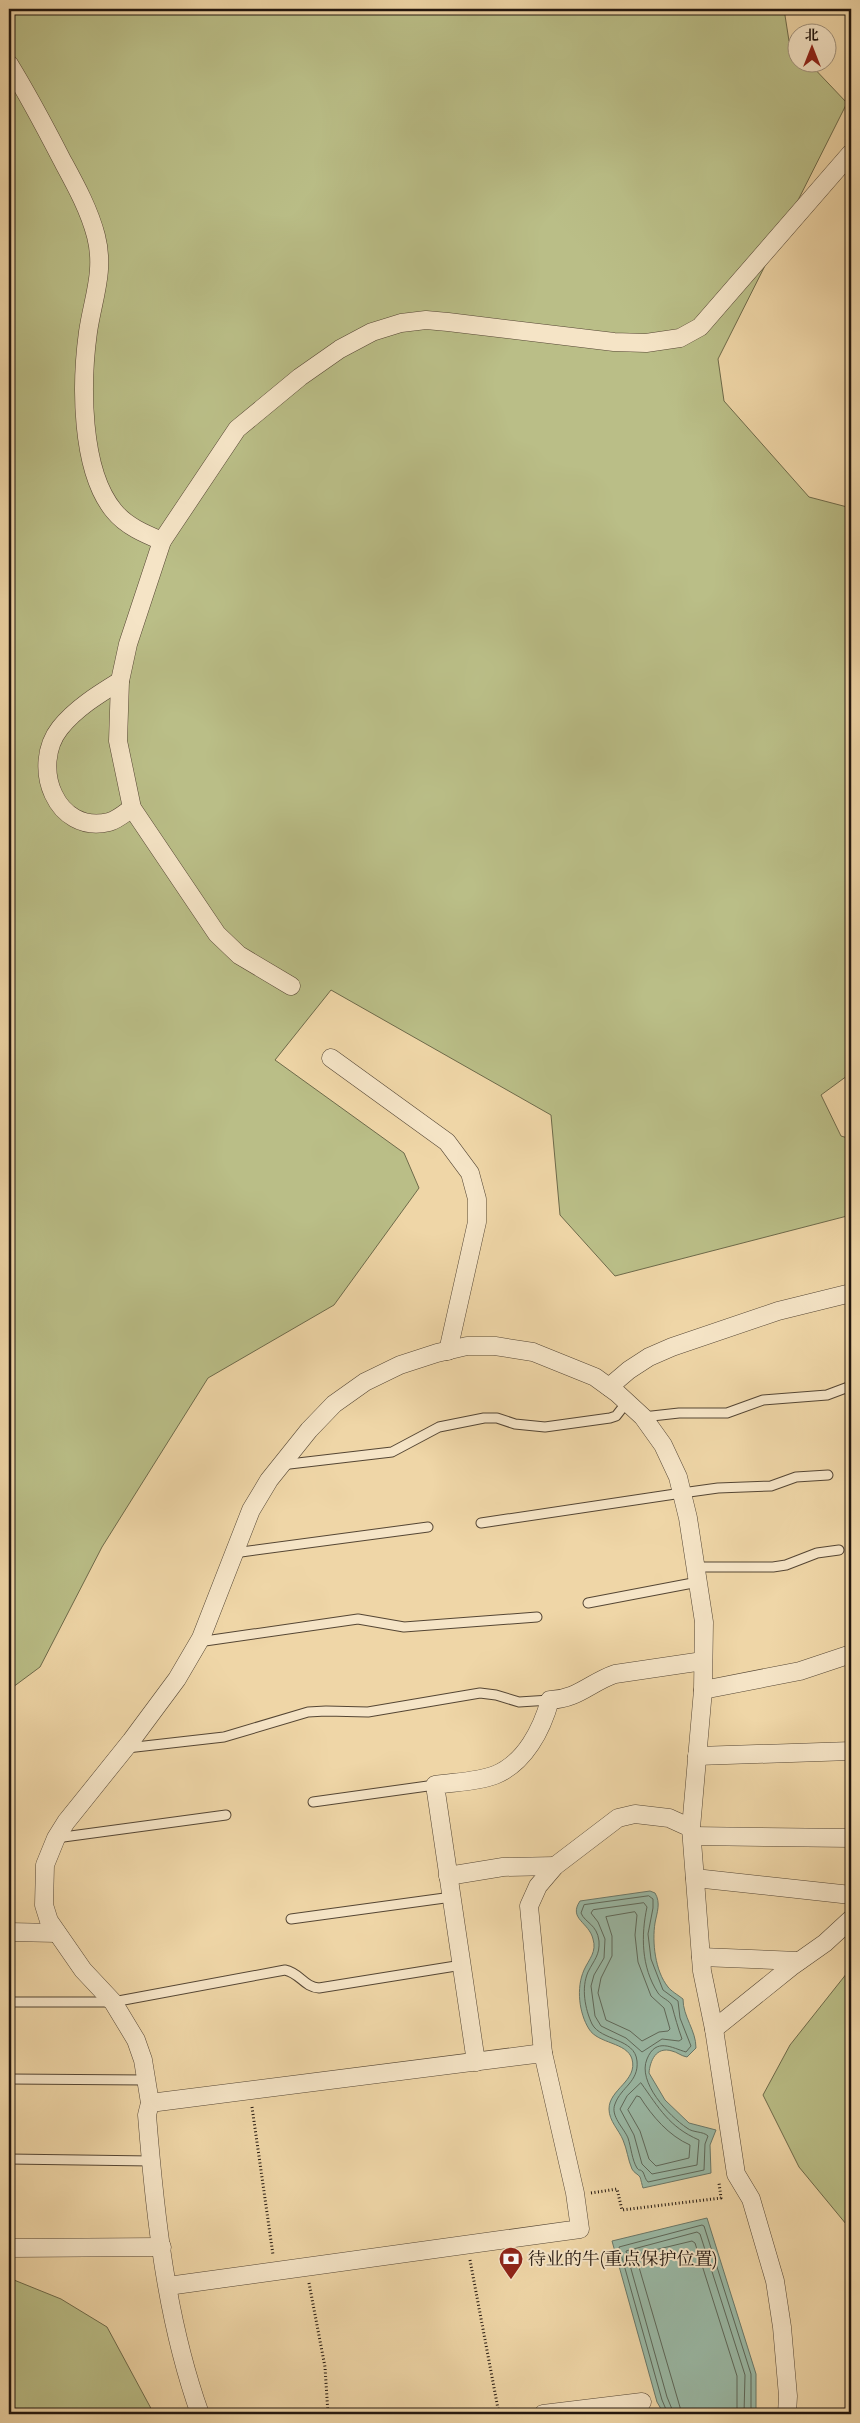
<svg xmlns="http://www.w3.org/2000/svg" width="860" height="2423" viewBox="0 0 860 2423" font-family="'IM FELL English','Noto Serif SC',serif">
<rect width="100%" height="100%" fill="#efd6a7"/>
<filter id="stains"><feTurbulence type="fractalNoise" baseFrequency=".004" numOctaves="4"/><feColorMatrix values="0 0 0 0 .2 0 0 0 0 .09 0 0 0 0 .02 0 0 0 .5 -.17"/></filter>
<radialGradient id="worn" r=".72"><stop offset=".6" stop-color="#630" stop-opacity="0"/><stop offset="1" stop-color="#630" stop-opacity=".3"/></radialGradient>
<g fill="#babe87" stroke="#6e6a4a">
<polygon points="9,9 784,9 789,41 797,51 798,62 809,63 847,103 718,359 724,401 809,497 851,508 851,1073 821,1095 841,1136 851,1139 851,1215 615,1276 560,1215 551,1115 331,990 275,1060 404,1153 419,1188 334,1305 208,1378 102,1547 40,1667 9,1690"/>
<polygon points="851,1968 851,2230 799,2167 763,2095 790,2045"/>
<polygon points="9,2278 61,2299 107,2327 154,2414 9,2414"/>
</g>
<g fill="#9ab9a6" stroke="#6a7869">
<path d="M 650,1891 L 655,1893 C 661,1903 657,1912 655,1923 C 652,1942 655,1971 668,1987 C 671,1991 678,1995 683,1999 C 683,2017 696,2030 696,2048 L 687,2057 C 681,2056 677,2052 672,2051 C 656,2046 650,2061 649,2073 L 665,2100 L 689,2123 L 716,2130 L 710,2145 L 711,2173 L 643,2188 C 642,2185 641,2180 640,2177 C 638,2174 634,2173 632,2169 C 628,2160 627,2149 623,2140 C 619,2130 609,2121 609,2109 C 609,2089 638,2081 632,2059 C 627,2042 598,2044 589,2029 C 579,2013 576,1988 584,1970 C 589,1959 597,1952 593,1939 C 589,1922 568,1919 580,1901 Z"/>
<polygon points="707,2218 756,2374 756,2414 664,2414 657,2402 612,2241"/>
</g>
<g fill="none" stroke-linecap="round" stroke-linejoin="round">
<g stroke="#5e685a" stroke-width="1">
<path d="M 649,1896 L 653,1899 L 653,1908 L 648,1934 L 651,1959 L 663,1990 L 678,2001 L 680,2018 L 691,2046 L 686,2052 C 672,2048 656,2037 647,2059 C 637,2082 669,2116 687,2128 C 693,2133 703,2131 708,2136 L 705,2144 L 704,2170 L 648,2182 C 645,2179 645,2176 643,2172 C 639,2168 640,2172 637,2168 C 632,2160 631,2147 628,2138 C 624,2128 610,2116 615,2104 C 621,2087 639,2082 637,2061 C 635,2038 601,2041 592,2024 C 585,2009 581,1988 588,1972 C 594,1960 600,1955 599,1941 C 597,1924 585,1923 581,1913 L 584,1905 Z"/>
<path d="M 644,1903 L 647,1907 C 641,1935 641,1967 658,1993 C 661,1998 670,2000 672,2006 C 675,2017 678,2028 682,2039 L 679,2041 L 662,2039 L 642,2052 L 626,2038 L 601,2026 L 595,2016 L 591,1986 L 594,1975 L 604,1958 L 605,1939 L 598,1922 L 591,1913 L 593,1910 Z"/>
<polygon points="635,1912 637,1915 635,1935 638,1962 651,1996 664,2008 670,2029 668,2031 659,2032 642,2041 630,2031 606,2020 598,1993 601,1978 612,1956 612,1936 606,1917"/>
<path d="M 641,2083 C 659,2108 669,2127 699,2140 L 697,2165 L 652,2174 L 642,2164 L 634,2135 L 620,2109 L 627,2096 Z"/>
<path d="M 637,2096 L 640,2097 C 652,2116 669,2136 690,2145 L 689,2158 L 656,2166 L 649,2159 L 640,2131 L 628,2110 Z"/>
<polyline points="668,2414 662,2400 619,2247 702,2225 704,2226 751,2374 751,2414"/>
<polyline points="674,2414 667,2397 626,2251 697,2232 700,2234 745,2375 744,2414"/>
<polyline points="682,2414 636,2257 638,2254 692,2241 695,2243 737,2376 737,2414"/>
</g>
<defs>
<g id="lane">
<polyline points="643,1417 679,1413 727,1413 763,1400 827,1395 851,1386"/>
<polyline points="281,1465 392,1452 439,1427 484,1418 497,1418 515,1424 545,1427 610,1418 616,1416 627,1402"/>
<polyline points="481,1523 682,1493 718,1488 771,1486 796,1477 828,1475"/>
<polyline points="234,1553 428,1527"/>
<polyline points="696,1567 773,1567 786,1565 817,1553 839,1550"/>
<polyline points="588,1603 698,1582"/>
<polyline points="198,1642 358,1619 404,1627 537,1617"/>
<polyline points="127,1748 224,1737 308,1712 326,1711 368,1712 480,1693 496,1695 519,1702 550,1700"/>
<polyline points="313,1802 435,1785"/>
<polyline points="56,1838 226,1815"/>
<polyline points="291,1919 452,1897"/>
<path d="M 9,2002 L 113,2002 L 285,1970 C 300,1973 304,1987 319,1988 L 462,1965"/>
<polyline points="9,2079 146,2080"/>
<polyline points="9,2159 151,2161"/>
</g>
<g id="street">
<path d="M 9,64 C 28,95 45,127 62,160 C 75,184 89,209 96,236 C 105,271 93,298 88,332 C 81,383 80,470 114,511 C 126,526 145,534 162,541"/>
<path d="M 120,681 C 99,694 76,708 60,728 C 30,766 56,835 109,822 C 117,820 125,813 132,808"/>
<polyline points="291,986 239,955 217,934 132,808 118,741 120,681 128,644 162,541 237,429 300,377 340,349 372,332 401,323 426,320 448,322 614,342 646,343 680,338 700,327 851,153"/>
<polyline points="331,1058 447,1142 470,1173 477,1199 477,1222 448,1351"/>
<polyline points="609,1387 629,1370 649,1357 672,1347 778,1311 851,1293"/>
<polyline points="703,1690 800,1671 851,1654"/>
<polyline points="697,1756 851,1751"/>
<polyline points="692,1836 851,1838"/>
<polyline points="448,1876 503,1867 555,1866"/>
<polyline points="695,1878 851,1895"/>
<polyline points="9,1932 57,1933"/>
<polyline points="701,1957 799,1961"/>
<polyline points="714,2029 791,1967 825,1943 851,1919"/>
<polyline points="543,2053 529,1906 538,1886 555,1866 618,1818 635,1814 669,1818 691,1828"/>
<path d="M 476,2062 L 435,1785 C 454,1782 477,1782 495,1775 C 525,1763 542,1729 550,1700 C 578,1699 591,1682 615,1674 L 703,1661"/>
<polyline points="150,2103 543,2053 575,2193 580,2229 168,2286"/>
<polyline points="9,2248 162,2247"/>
<path d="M 200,2414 C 166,2319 155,2215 147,2115 L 150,2103 L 143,2060 L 136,2040 L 113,2002 L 83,1970 L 49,1921 L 44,1905 L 45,1865 L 56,1838 L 66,1822 L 131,1741 L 177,1679 L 201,1638 L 251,1510 L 269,1480 L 309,1430 L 334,1404 L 365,1382 L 400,1365 L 437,1353 L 467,1346 L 495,1346 L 533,1352 L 595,1377 L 617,1393 L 643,1417 L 663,1445 L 678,1477 L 688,1518 L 704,1622 L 703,1690 L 691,1828 L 702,1971 L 714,2029 L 736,2174 L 751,2199 L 775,2281 L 782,2327 L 788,2396 L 787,2414"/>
<polyline points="543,2414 642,2402"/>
</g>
</defs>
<use href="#lane" stroke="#554634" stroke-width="11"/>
<use href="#street" stroke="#554634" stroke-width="19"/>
<g stroke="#22160e" stroke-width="3" stroke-dasharray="1 2.5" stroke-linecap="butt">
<polyline points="252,2107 273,2255"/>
<polyline points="591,2193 617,2189 622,2210 721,2198 719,2183"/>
<polyline points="470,2260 499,2414"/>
<polyline points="309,2283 325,2367 328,2414"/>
</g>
<use href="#lane" stroke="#f5e4c6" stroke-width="9"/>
<use href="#street" stroke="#f5e4c6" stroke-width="18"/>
</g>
<defs>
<symbol id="bank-pin" viewBox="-11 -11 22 30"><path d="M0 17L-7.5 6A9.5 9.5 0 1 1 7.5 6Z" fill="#8f2418" stroke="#f5e4c6"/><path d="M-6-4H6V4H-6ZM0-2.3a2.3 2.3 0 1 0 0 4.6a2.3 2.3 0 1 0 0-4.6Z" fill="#fff"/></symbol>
</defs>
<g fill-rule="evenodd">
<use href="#bank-pin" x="497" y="2245" width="28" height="38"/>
</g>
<g text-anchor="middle" stroke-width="4" stroke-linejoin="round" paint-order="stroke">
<g font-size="18" fill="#22160e" stroke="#f5e4c6" text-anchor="start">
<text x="528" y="2265">待业的牛(重点保护位置)</text>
</g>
</g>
<rect width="860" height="2423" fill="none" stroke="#efd6a7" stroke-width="30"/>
<rect x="10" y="10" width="840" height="2403" fill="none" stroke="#22160e" stroke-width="2.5"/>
<rect x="15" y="15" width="830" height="2393" fill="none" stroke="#22160e"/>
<g transform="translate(812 48)"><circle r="24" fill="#f5e4c6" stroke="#a1927c"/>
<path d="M0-4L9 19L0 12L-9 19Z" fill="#8f2418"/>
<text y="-8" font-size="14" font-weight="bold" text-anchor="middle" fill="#22160e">北</text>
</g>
<rect width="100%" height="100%" filter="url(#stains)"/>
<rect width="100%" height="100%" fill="url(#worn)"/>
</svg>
